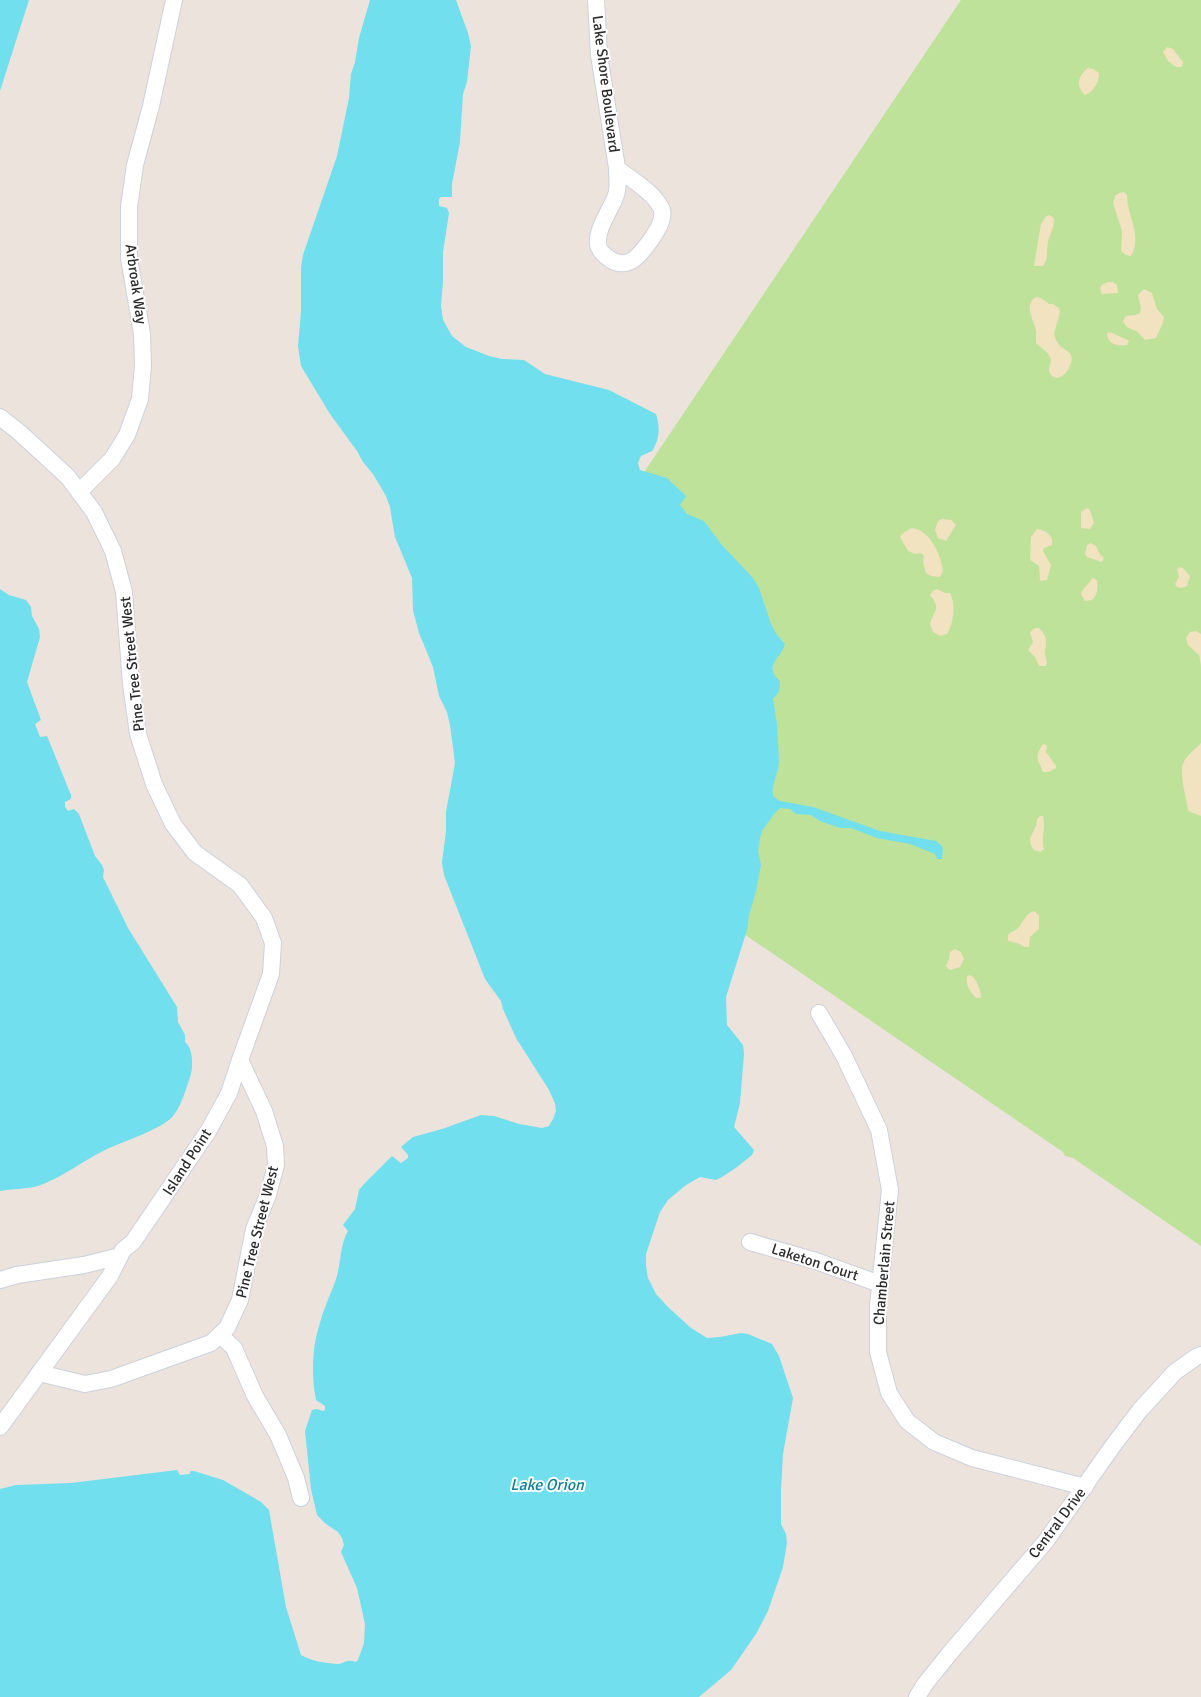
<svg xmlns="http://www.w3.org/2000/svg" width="1201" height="1697" viewBox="0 0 1201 1697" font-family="Signika,sans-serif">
<rect width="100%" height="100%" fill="#ece3dd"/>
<polygon fill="#bee29a" points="961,0 1201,0 1201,1246 1073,1158 1065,1156 1063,1152 463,742"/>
<g fill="#f1e2c0">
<polygon points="1167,47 1173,49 1183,62 1182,67 1176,67 1168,61 1163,52"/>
<path d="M 1088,68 L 1093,69 L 1099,73 C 1099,82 1094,92 1085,95 C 1075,86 1078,76 1088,68 Z"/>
<path d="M 1124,192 L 1127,195 C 1127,216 1143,236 1131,256 L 1126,255 L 1121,251 L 1122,231 L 1113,203 L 1115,196 L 1119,193 Z"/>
<path d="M 1050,215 L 1054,219 C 1054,228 1050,234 1048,242 C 1046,251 1049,258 1043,266 L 1034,266 L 1041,224 L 1046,216 Z"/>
<polygon points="1108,282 1113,282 1117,285 1118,293 1102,294 1100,289 1102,285"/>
<path d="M 1144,289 L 1152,293 L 1157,309 L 1164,317 L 1163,323 L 1156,338 L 1145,340 C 1142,337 1139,333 1136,331 C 1129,328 1126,328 1123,321 L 1126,316 L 1135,315 L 1140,313 L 1141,308 L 1138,295 Z"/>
<path d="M 1036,297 L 1041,298 L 1049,304 L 1053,304 L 1059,308 L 1060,312 L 1054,334 C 1055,338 1057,342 1059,345 C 1063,349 1069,351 1071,355 C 1075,364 1061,385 1051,375 C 1046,369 1053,363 1050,357 C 1048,352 1040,347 1036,343 C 1036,339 1036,334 1036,331 C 1034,320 1023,304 1036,297 Z"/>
<path d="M 1110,332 C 1114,334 1127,339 1129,341 L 1127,345 C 1118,346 1107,345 1107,333 Z"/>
<polygon points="1087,508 1090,510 1094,523 1090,529 1081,528 1081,512"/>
<polygon points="942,519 951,520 956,525 946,541 938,538 935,530 938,521"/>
<path d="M 911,528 C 930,529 941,555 943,571 L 940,577 L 931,576 L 926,573 L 923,562 L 924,556 L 921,553 L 915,554 L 908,551 L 900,537 L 902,534 Z"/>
<path d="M 1037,529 C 1046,530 1054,536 1052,545 L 1044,548 L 1043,551 L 1051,565 L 1047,580 L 1040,581 L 1039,566 L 1030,560 L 1031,537 Z"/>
<polygon points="1091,543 1096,546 1099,553 1104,558 1102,562 1087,557 1085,554 1087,545"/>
<polygon points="1180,567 1183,568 1190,576 1187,586 1182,588 1177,587 1175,584 1179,577 1177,569"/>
<path d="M 1092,578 L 1097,580 C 1098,588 1098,594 1092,600 L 1085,601 L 1081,594 C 1084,586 1089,585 1092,578 Z"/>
<path d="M 937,589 L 945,593 L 950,593 C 956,604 954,623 947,634 L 940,636 L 933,632 L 930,624 C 935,608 941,609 930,595 L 934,590 Z"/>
<path d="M 1035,628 L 1039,628 C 1047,636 1047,641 1045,651 C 1044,655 1047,659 1047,663 L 1046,666 L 1039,666 L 1035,657 L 1028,650 L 1033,642 L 1030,632 Z"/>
<polygon points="1196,631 1201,634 1201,666 1199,655 1188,645 1186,638 1190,632"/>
<path d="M 1201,743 L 1201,816 L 1188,811 C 1187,800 1179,774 1183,764 C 1186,755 1195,750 1201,743 Z"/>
<path d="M 1043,744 L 1047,745 L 1046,752 L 1056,766 L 1056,768 L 1049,772 L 1043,772 C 1038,759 1034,758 1043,744 Z"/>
<path d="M 1040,816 L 1043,816 C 1046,827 1041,838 1044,849 L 1040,852 L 1034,850 C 1024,836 1037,833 1037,819 Z"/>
<path d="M 1034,911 L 1039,915 L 1039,929 L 1030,937 L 1029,947 L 1024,947 L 1020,944 L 1008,941 C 1008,937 1007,935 1010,933 C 1012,931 1015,931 1017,929 C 1024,923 1024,914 1034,911 Z"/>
<polygon points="955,949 961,952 964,959 960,967 950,970 946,966 949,959 950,952"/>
<path d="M 970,975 C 977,978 981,991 981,998 L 976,998 C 970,992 965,984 967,976 Z"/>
</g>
<g fill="#71dfed">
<polygon points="0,0 29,0 0,91"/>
<path d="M 370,0 L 456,0 L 468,33 L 471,46 L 467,82 L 463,94 L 460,142 L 452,184 L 452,197 L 441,197 L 439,199 L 439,206 L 447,208 L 449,213 L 443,252 L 443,282 L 441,306 L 443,320 L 452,336 L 466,347 L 489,356 L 502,359 L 524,360 L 545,374 L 609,390 L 656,414 C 660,426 660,440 652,451 L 641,456 L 638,463 L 640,470 L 667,478 L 686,496 L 680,505 L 687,514 L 704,521 L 721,544 L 753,578 L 759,588 L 771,624 L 777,635 L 785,644 C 782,658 762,665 780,681 C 780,690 779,693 773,699 L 777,724 L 779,761 C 779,773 771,784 773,796 L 780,801 L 813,807 L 880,831 L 936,841 L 943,847 L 942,859 L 937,859 L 935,854 L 910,844 L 877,838 L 851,828 L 840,828 L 820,821 L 811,815 L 796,814 L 790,809 L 780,808 L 774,814 L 762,831 L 760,838 L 758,851 L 761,865 L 756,891 L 749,915 L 747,930 L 726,997 L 727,1025 L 743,1045 L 744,1054 L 740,1103 L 734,1127 L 754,1150 L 752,1155 L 737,1167 L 722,1177 L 716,1180 L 700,1177 L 686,1185 L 668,1200 L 660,1212 L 646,1254 L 646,1266 L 648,1278 L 656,1294 L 668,1307 L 691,1328 L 707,1338 L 720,1337 L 741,1333 L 748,1334 L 772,1344 L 779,1356 L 793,1398 L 783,1454 L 781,1491 L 781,1524 L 786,1534 L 787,1543 L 783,1567 L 768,1611 L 756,1634 L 731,1670 L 699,1697 L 0,1697 L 0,1489 L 16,1485 L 71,1483 L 177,1470 L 180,1475 L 190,1474 L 190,1471 L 194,1471 L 223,1480 L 261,1502 L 269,1510 L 286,1607 L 301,1655 C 311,1661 325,1663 337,1664 C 345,1664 345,1658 356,1662 L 358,1660 L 364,1643 L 365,1624 L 357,1588 L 341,1552 L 344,1545 L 342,1538 L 338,1532 L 326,1524 L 317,1515 L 311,1489 L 305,1431 L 312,1410 L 317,1409 L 323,1411 L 325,1410 L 325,1406 L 316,1400 C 311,1375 312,1347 320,1323 C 324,1307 332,1292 337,1276 C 341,1261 340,1245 348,1231 L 343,1225 L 355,1209 L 359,1190 L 364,1184 L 392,1156 L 401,1163 L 408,1158 L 408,1155 L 401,1147 L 413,1137 L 442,1129 L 481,1115 L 494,1116 L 519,1124 L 542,1128 L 549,1126 L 553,1119 L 556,1111 L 555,1103 L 549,1090 L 516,1038 L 503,1009 L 501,1001 L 485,979 L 444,875 L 442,862 L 446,831 L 446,812 L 455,763 L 450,725 L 447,712 L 439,696 L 433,667 L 419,633 L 413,610 L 412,578 L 395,537 L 390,507 L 386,496 L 373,474 L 363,462 L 357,451 L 330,414 L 301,366 L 298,346 L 301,311 L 301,267 L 303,255 L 337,156 L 349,98 L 351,74 L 355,62 L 359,38 Z"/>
<path d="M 0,589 L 9,595 L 26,600 L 31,607 L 32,616 L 39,629 L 40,637 L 27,682 L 41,720 L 35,724 L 40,737 L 47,736 L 71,795 L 71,799 L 65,802 L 65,807 L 68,811 L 74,809 L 79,814 L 95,856 L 102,865 L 104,870 L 103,877 L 128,928 L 177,1007 L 178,1022 L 185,1035 L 185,1042 C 193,1048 193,1065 191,1074 C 187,1086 181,1107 173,1116 C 163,1129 121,1142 105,1150 C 82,1161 62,1178 38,1186 C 26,1189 12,1189 0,1191 Z"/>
</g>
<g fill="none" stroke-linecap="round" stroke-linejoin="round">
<defs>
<g id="street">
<path d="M 596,0 L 599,55 L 617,168 C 617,177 619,187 616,195 C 611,210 596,228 598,245 C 599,250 603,254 607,257 C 613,262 621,265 629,262 C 640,258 661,228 662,217 C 663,213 662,209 660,206 C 652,191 630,179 617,168"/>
<polyline points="0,417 19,432 68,477 94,512 113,551 124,592 131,684 138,734 154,784 173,824 195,853 240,885 264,918 273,943 271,974 240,1060 264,1111 275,1146 276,1165 268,1195 254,1229 240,1300 227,1328 211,1343 111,1379 85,1384 39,1373"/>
<polyline points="79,492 112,459 127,435 140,399 143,366 142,334 129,258 129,207 135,165 151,106 174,0"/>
<polyline points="819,1013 844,1056 879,1130 890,1190 878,1306 878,1352 889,1393 907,1421 934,1442 972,1458 1085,1487"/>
<polyline points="750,1242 816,1261 880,1284"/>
<polyline points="0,1280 17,1275 84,1265 120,1256"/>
<polyline points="220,1335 234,1348 255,1396 278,1435 296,1478 301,1498"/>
<polyline points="0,1427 110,1276 123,1250 133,1242 209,1130 229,1093 240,1060"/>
<polyline points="917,1697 925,1684 950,1653 1046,1541 1112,1447 1140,1410 1175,1372 1196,1357 1201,1355"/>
</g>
</defs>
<use href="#street" stroke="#cbd1dc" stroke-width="18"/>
<use href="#street" stroke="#fff" stroke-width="16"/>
</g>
<g text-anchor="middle" stroke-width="4" stroke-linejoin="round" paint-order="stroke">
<g font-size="15" fill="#2b2b2b" stroke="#fff">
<text transform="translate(606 84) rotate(83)" y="5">Lake Shore Boulevard</text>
<text transform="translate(136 284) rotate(82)" y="5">Arbroak Way</text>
<text transform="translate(132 664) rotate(-96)" y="5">Pine Tree Street West</text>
<text transform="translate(187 1162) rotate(-57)" y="5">Island Point</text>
<text transform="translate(257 1232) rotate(-76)" y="5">Pine Tree Street West</text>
<text transform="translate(815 1262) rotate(18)" y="5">Laketon Court</text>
<text transform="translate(884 1263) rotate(-85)" y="5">Chamberlain Street</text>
<text transform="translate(1057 1523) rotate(-53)" y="5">Central Drive</text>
</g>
<g font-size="16" font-style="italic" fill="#0f7f9a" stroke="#fff">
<text x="547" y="1490">Lake Orion</text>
</g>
</g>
</svg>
